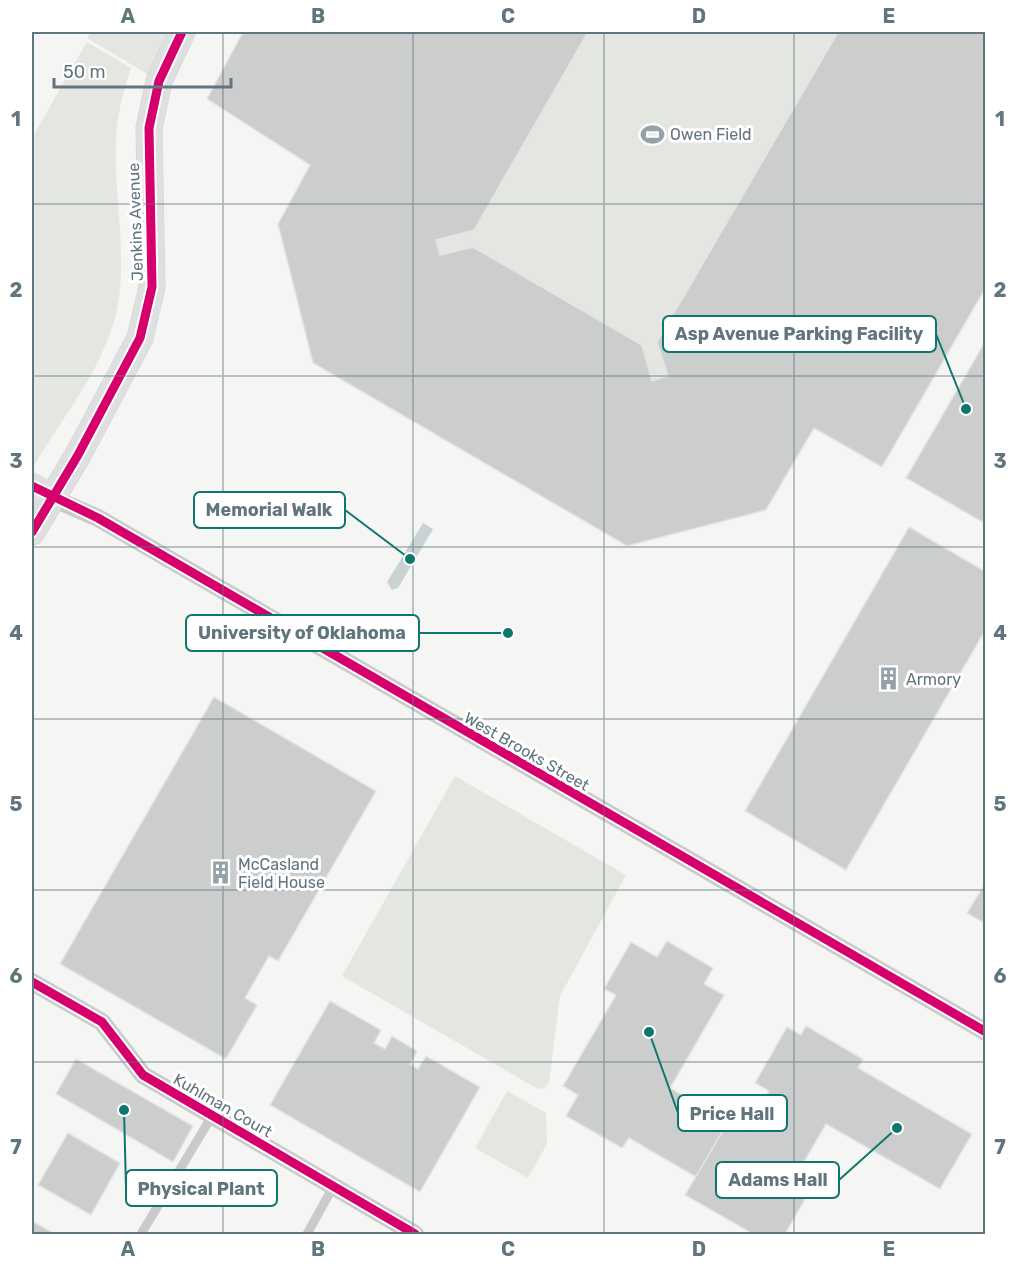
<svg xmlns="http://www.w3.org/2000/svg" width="1017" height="1266" viewBox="0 0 1017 1266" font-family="Rubik,sans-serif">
<rect width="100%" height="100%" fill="#f5f5f4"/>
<g fill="#e4e7e1">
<polygon points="91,32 187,32 159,81 87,38"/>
<polygon points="243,32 985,32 985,287 882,467 814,428 766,510 627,546 313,363 278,224 310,165 207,99"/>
<path d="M 87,42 L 131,68 C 123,93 116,117 116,144 C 114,197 127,251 118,304 C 107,365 64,414 34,466 L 32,464 L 32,138 Z"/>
<polygon points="455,776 626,875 560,996 549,1082 545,1088 538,1089 342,976"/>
<polygon points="507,1091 546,1113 547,1144 528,1178 475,1148"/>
</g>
<polygon fill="#c9d3d4" points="423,523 433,529 398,588 392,590 387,582"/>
<g fill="#cccece" stroke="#e4e4e4" stroke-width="1.5">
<polygon points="243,32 588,32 474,230 436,240 440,255 473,247 642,345 652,381 668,376 657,342 838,32 986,32 986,287 882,467 814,428 766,510 627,546 313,363 278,224 310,165 207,99"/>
<polygon points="986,340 986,524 906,478"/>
<polygon points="909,527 986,572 986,629 846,870 745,811"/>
<polygon points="214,697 376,791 278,961 269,956 245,998 257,1005 226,1059 60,964"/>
<polygon points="986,882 986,924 967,913"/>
<polygon points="667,941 713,968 704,984 724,995 670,1088 728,1122 696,1177 629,1138 622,1148 566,1116 578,1095 563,1086 616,995 604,989 631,942 657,957"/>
<polygon points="330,1001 381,1030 374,1043 385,1049 392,1036 417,1051 410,1064 418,1069 426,1056 480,1087 420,1192 270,1105"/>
<polygon points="806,1026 863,1059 858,1068 972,1134 940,1189 826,1124 800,1169 793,1164 785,1178 809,1192 785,1234 753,1234 685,1195 728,1122 745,1132 769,1091 755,1083 787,1027 801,1035"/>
<polygon points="76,1059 193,1126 173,1162 56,1094"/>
<polygon points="68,1133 120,1163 91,1215 38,1185"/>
<polygon points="32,1221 55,1234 32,1234"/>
</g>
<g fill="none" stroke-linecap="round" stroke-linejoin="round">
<defs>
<g id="secondary">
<polyline points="32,486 52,498"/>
<polyline points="32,532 78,455 140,338 152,287 149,128 159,81 182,32"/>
</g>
</defs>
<use href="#secondary" stroke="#d1d3d3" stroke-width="27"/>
<g stroke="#cacacb" stroke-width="9">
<polyline points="141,1234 212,1116"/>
<polyline points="307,1234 333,1187"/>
</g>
<g stroke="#cacacb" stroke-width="18">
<polyline points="52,498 98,518 986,1032"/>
<polyline points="32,982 102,1022 143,1075 415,1234"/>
</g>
<use href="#secondary" stroke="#dedfe0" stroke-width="26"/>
<defs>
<g id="cycleway">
<polyline points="32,486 98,518 986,1032"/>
<polyline points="32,532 78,455 140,338 152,287 149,128 159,81 182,32"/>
<polyline points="32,982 102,1022 143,1075 415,1234"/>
</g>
</defs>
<use href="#cycleway" stroke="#fff" stroke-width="13"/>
<use href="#cycleway" stroke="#d6006c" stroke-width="9"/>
</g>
<path fill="none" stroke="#61757e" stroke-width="1.5" stroke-opacity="0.55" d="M 223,32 L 223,1234M 413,32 L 413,1234M 604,32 L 604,1234M 794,32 L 794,1234M 32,204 L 986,204M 32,376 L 986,376M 32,547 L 986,547M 32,719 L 986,719M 32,890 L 986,890M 32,1062 L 986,1062"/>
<defs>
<symbol id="stadium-bare" viewBox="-9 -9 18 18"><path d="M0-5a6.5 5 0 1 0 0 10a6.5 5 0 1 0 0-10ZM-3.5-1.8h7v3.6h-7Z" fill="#95a2a7" stroke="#fff" stroke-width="2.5" paint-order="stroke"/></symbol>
<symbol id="building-bare" viewBox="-9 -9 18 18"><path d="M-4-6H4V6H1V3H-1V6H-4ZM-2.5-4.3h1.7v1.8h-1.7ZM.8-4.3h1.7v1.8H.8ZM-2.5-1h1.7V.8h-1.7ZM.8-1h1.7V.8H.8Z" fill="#95a2a7" stroke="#fff" stroke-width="2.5" paint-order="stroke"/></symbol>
</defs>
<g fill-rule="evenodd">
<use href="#stadium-bare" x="636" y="118" width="33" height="33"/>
<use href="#building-bare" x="872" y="662" width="33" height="33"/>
<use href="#building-bare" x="204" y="856" width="33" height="33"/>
</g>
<g text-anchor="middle" stroke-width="6" stroke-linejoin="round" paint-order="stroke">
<g font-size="16" fill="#61757e" stroke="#fff" text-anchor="start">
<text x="670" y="140">Owen Field</text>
<text x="906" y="685">Armory</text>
<text x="238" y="870">McCasland<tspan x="238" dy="18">Field House</tspan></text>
</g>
<g font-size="16" fill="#61757e" stroke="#fff">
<text transform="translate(135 222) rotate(-92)" y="6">Jenkins Avenue</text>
<text transform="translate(527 751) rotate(30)" y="6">West Brooks Street</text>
<text transform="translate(223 1105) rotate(30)" y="6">Kuhlman Court</text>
</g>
</g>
<path fill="none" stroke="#0f766e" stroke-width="2" d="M966 409L936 334M410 559L345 510M508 633L419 633M649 1032L678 1113M897 1128L839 1180M124 1110L126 1188"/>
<g fill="#0f766e" stroke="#fff" stroke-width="2">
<circle cx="966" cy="409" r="6"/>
<circle cx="410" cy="559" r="6"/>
<circle cx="508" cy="633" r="6"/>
<circle cx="649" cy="1032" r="6"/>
<circle cx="897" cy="1128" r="6"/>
<circle cx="124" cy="1110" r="6"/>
</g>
<g fill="#fff" stroke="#0f766e" stroke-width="2">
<rect x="663" y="316" width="273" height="36" rx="6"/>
<rect x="194" y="492" width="151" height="36" rx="6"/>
<rect x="186" y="615" width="233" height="36" rx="6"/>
<rect x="678" y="1095" width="109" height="36" rx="6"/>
<rect x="716" y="1162" width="123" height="36" rx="6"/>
<rect x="126" y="1170" width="151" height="36" rx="6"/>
</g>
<g font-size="18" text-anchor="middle" font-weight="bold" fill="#61757e">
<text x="799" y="340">Asp Avenue Parking Facility</text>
<text x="269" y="516">Memorial Walk</text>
<text x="302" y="639">University of Oklahoma</text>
<text x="732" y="1120">Price Hall</text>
<text x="778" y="1186">Adams Hall</text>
<text x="201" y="1195">Physical Plant</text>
</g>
<rect width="1017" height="1266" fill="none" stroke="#ffffff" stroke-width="66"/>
<path d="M54 78v9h177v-9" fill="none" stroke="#61757e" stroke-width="3"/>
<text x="63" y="78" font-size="18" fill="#61757e" stroke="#ffffff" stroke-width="4.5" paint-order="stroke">50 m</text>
<rect x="33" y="33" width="951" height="1200" fill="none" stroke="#61757e" stroke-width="2"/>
<g font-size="20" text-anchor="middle" font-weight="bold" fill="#61757e">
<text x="128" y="23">A</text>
<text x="318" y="23">B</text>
<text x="508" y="23">C</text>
<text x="699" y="23">D</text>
<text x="889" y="23">E</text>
<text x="16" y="126">1</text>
<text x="1000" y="126">1</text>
<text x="16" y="297">2</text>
<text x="1000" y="297">2</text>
<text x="16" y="468">3</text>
<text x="1000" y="468">3</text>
<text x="16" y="640">4</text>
<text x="1000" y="640">4</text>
<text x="16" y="811">5</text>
<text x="1000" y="811">5</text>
<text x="16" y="983">6</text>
<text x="1000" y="983">6</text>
<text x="16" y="1154">7</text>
<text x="1000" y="1154">7</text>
<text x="128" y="1256">A</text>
<text x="318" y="1256">B</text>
<text x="508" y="1256">C</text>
<text x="699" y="1256">D</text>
<text x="889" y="1256">E</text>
</g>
</svg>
